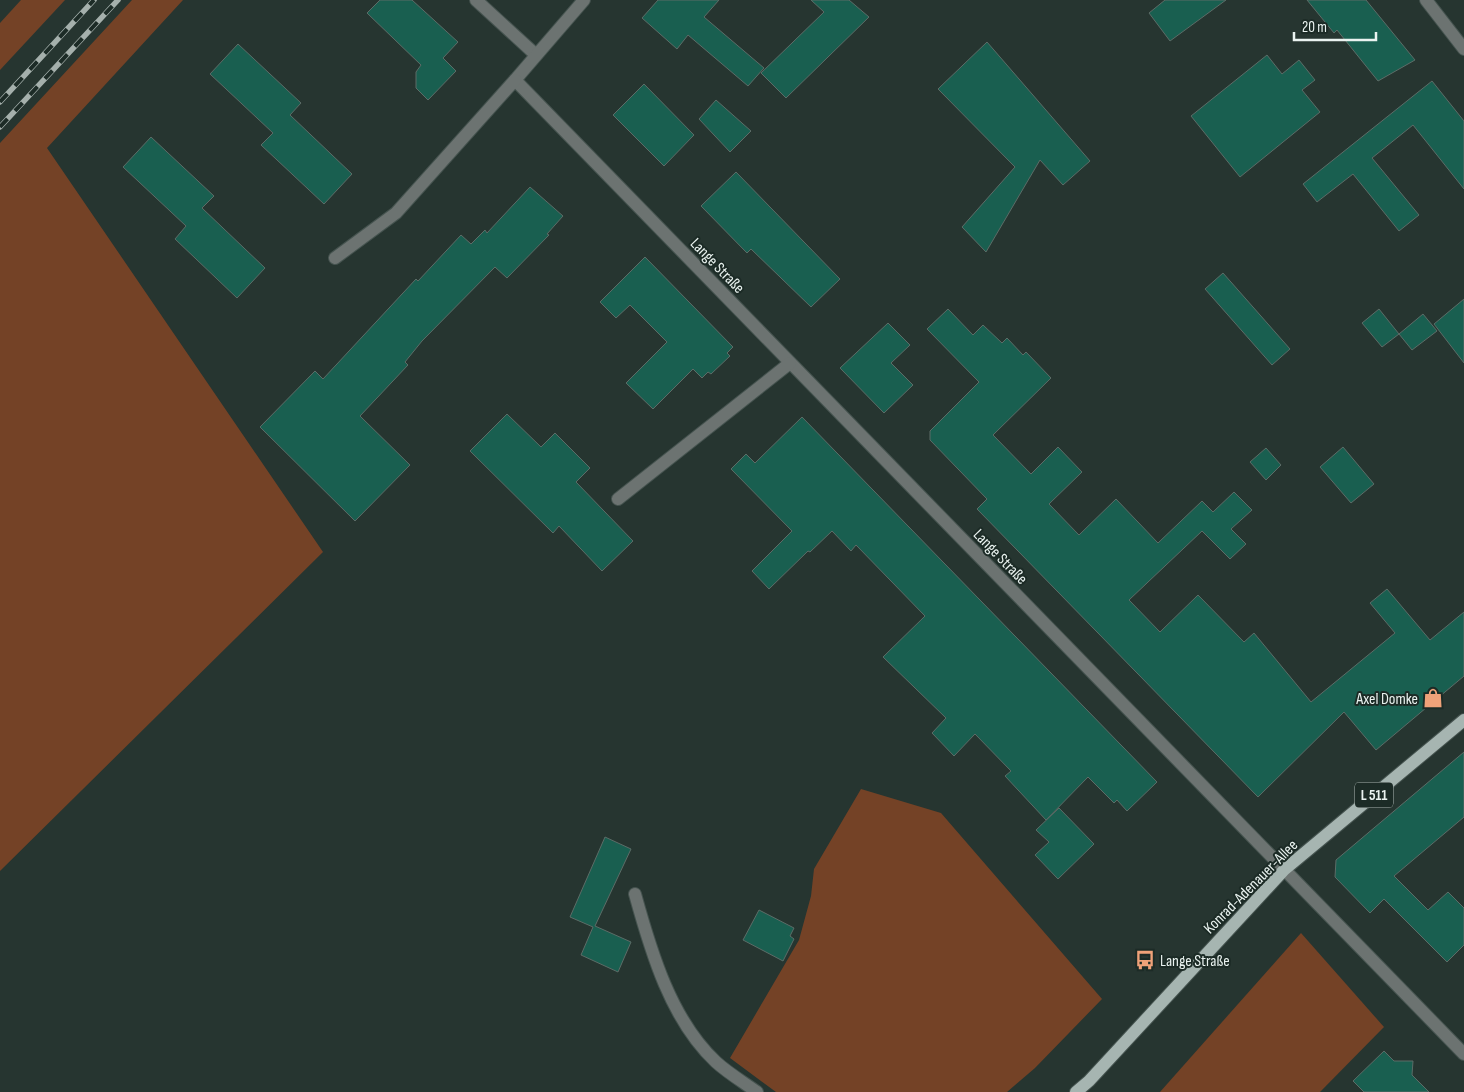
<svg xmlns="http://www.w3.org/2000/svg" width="1464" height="1092" viewBox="0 0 1464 1092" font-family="'Sofia Sans Condensed',sans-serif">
<rect width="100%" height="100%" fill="#263530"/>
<g fill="#744226">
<polygon points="21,0 65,0 0,70 0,23"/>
<polygon points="132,0 183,0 47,148 323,552 0,871 0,143"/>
<polygon points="861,789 941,813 1102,999 1035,1068 1007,1092 776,1092 730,1058 799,940 811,896 814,869"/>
<polygon points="1301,933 1384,1027 1320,1092 1160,1092"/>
</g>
<g fill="#195f50" stroke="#5c6c67">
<polygon points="380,0 412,0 458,42 443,58 456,71 428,100 416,88 416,72 421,65 367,13"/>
<polygon points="658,0 719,0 704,17 764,68 748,86 688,35 677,49 642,18"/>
<polygon points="811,0 849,0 869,17 786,98 761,73 824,12"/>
<polygon points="1165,0 1226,0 1170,41 1149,13"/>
<polygon points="1307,0 1366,0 1415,60 1378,81 1337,30 1334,33"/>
<polygon points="987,42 1090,161 1063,185 1040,160 986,252 962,227 1015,167 938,89"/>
<polygon points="238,44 301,103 290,115 352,174 324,204 261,145 273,133 210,74"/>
<polygon points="1267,55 1282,74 1299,60 1315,80 1302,90 1320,112 1240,177 1191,116"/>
<polygon points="1432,81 1464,121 1464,189 1413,125 1372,158 1419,215 1399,231 1353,174 1317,202 1303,184"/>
<polygon points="644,84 694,135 664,166 613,115"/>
<polygon points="716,100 751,131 730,152 699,119"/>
<polygon points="151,137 214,196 202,208 265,268 237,298 175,239 186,226 123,167"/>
<polygon points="736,172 840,279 811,307 751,249 747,253 701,206"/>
<polygon points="530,187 563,216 547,234 549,235 507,278 495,267 422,341 405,362 408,365 360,416 410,465 355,521 260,427 315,371 323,379 416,279 418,281 461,235 471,244 485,230 487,233"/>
<polygon points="645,257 733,347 727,353 730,356 711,374 708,372 702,378 693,369 653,409 626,383 667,342 630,305 616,318 600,302"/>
<polygon points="1223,273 1290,349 1272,365 1205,289"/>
<polygon points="1464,299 1464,363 1434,324"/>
<polygon points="948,309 973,335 983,325 1002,343 1007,338 1023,355 1026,352 1051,378 993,435 1031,474 1058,447 1082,472 1049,504 1079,535 1116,499 1158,543 1202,501 1213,512 1234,492 1252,510 1231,529 1246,544 1230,559 1202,531 1129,600 1160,632 1198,595 1244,642 1254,633 1311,702 1395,633 1370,603 1387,589 1430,640 1464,612 1464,676 1376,750 1344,712 1258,797 977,509 987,499 930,440 930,431 979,382 927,329"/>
<polygon points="1379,309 1399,334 1382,347 1362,323"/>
<polygon points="1423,314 1437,331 1412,350 1399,334"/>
<polygon points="888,323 910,345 891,363 913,385 884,413 840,368"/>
<polygon points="507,414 541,447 555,433 590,468 576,482 633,541 602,571 559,526 553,533 470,451"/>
<polygon points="802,417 1157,782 1127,811 1117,800 1114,803 1088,777 1046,820 1005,776 1011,771 975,734 954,756 932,733 946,718 883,657 925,616 856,545 851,551 832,531 810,552 808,551 769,589 752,571 792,531 731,469 746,454 755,463"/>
<polygon points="1343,447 1374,484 1351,503 1320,467"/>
<polygon points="1266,448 1281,465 1266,480 1250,462"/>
<polygon points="1464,752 1464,817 1394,876 1428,910 1448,892 1464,908 1464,945 1447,962 1384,899 1370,913 1335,877 1336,860"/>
<polygon points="1059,808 1094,844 1058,879 1035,855 1049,842 1036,830"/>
<polygon points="605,837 631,849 595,926 631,942 618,972 581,955 593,927 570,917"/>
<polygon points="759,910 794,928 790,936 794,939 783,961 743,940"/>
<polygon points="1384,1051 1394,1061 1413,1061 1412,1075 1429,1092 1364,1092 1353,1081"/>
</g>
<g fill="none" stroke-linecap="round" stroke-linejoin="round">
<defs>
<g id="minor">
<polyline points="476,0 536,55"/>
<polyline points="584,0 515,80 1464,1054"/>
<polyline points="1426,0 1464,49"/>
<polyline points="335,258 396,213 515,80"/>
<polyline points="618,499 790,363"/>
<path d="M 635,894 C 651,952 671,1020 716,1062 C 728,1073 743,1082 757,1092"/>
</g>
<polyline id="major" points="1076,1092 1089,1081 1284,870 1464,720"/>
</defs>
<use href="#minor" stroke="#45534f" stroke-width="14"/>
<use href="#major" stroke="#45534f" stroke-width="14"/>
<use href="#minor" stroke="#6c7371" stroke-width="12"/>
<use href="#major" stroke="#a6b5b1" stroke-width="12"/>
<defs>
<g id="rail">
<polyline points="0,102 94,0"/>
<polyline points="0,127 118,0"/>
</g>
</defs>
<use href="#rail" stroke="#a5b0ac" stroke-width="5.5"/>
<use href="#rail" stroke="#1c2b26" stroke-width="4" stroke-dasharray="11" stroke-linecap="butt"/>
</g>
<defs>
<symbol id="shop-bare" viewBox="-9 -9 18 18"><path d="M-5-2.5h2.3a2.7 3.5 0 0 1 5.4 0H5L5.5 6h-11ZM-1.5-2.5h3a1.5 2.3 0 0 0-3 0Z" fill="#f0a279" stroke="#1c2b26" stroke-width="2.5" paint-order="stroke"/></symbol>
<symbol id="bus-bare" viewBox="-9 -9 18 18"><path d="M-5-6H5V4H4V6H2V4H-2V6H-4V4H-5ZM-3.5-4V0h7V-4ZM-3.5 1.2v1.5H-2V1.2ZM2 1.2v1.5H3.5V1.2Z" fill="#f0a279" stroke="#1c2b26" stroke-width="2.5" paint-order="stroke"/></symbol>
</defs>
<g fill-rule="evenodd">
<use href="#shop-bare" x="1419" y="684" width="28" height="28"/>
<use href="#bus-bare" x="1131" y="946" width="28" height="28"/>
</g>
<g text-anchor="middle" stroke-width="4" stroke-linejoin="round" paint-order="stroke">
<rect fill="#1c2b26" stroke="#acb7b3" stroke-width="1" x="1355" y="782.5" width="38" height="25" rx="4"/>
<g font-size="15" font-weight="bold" fill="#eaf3f0">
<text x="1374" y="800">L 511</text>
</g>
<g font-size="16" fill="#eaf3f0" stroke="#1c2b26">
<text transform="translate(718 265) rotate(46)" y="6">Lange Straße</text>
<text transform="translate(1001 556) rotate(46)" y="6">Lange Straße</text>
<text transform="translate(1250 886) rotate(-45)" y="6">Konrad-Adenauer-Allee</text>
</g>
<g font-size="16" fill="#eaf3f0" stroke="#1c2b26" text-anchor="end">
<text x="1418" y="704">Axel Domke</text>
<text x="1160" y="966" text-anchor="start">Lange Straße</text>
</g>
</g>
<path d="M1294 32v8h82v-8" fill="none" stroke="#eaf3f0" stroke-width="2.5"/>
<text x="1302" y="32" font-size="15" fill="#eaf3f0" stroke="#1c2b26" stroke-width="4" paint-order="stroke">20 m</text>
</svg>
